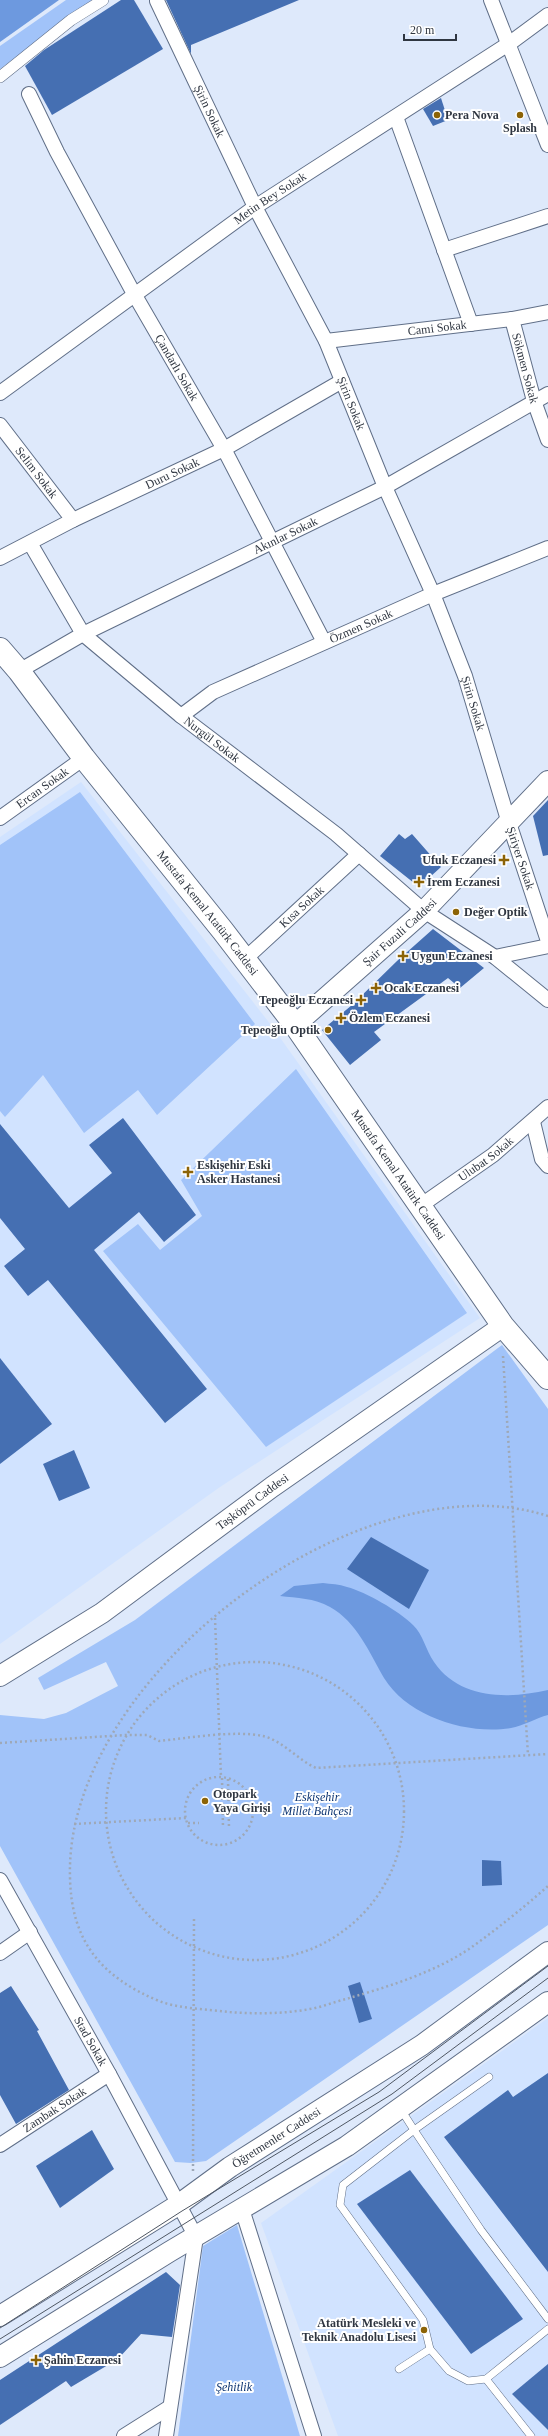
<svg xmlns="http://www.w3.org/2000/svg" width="548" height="2436" viewBox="0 0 548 2436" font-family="Georgia,serif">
<rect width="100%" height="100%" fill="#dee9fb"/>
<g fill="#d1e3ff">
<polygon points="81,782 271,1025 480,1318 220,1487 0,1644 0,837"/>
<polygon points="548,2018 548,2436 338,2436 261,2223"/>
</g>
<g fill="#a1c3f9">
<polygon points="66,0 94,0 0,69 0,46"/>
<polygon points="80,792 255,1024 157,1115 138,1090 84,1133 43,1075 5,1117 0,1111 0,845"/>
<polygon points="296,1069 467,1313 266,1447 103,1251 138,1224 160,1250 202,1216 181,1180"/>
<polygon points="502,1345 548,1409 548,1925 206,2161 191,2163 175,2162 0,1846 0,1715 44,1719 66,1713 118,1686 106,1662 44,1690 38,1678 135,1620"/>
<polygon points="237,2225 300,2436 178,2436 203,2246"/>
</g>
<g fill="#6d99df">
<polygon points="0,0 59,0 0,42"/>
<path d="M 323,1583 C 331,1584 339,1584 347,1587 C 366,1592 399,1611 413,1625 C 423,1634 426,1651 434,1662 C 460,1700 509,1699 548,1690 L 548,1715 C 536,1718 523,1726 511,1728 C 467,1735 408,1717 384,1678 C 369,1652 357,1622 330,1607 C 314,1598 297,1598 280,1596 L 294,1586 Z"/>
</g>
<g fill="#456fb2">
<polygon points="121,0 134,0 163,49 52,115 25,66 44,50"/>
<polygon points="166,0 299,0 191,45 191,54"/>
<polygon points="441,98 448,120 433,126 423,109"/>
<polygon points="548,800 548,855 543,856 533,816"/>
<polygon points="399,834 405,839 412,834 441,867 419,887 380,856"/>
<polygon points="433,929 484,968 460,988 448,978 374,1032 381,1040 350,1065 322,1030 352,1005 397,961"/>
<polygon points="123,1118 196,1215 164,1242 139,1212 94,1250 207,1389 165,1423 48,1280 28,1296 4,1266 25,1249 0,1218 0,1124 69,1208 112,1173 89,1145"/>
<polygon points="0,1358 52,1424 0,1464"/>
<polygon points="74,1450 90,1488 59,1501 43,1464"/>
<polygon points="371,1537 429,1570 409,1609 347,1569"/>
<polygon points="482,1860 501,1861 502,1885 482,1886"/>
<polygon points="360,1982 372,2019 359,2023 348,1986"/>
<polygon points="11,1986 39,2030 37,2031 69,2090 16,2124 0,2095 0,1993"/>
<polygon points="548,2073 548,2272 444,2137 508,2090 513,2097"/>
<polygon points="92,2130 114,2169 60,2208 36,2166"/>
<polygon points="410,2170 523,2319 471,2354 357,2204"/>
<polygon points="166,2272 180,2285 172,2337 141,2334 118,2359 71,2387 66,2381 0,2425 0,2380"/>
<polygon points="548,2364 548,2430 512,2394"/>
</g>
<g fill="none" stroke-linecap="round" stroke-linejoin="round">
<defs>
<g id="service">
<polyline points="489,2077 414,2130 481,2230 548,2319"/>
<polyline points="400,2108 414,2130 343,2185 340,2205 423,2320 430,2349 449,2371 468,2381 486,2379 548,2329"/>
<polyline points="399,2369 430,2349"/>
<polyline points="486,2379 531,2436"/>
</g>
<polyline id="pedestrian" points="0,77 71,20 103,0"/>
<g id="minor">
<polyline points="491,0 548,145"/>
<path id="s1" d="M 157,1 L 255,207 L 326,341 L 385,487 L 433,594 L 465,676 L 508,820 L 548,941"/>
<path id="s2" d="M 29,94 L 57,152 L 133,292 L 224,449 L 324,642"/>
<polyline points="396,117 471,324"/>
<polyline points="444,250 548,216"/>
<path id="s3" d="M 512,319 L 534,401 L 548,440"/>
<path id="s4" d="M 326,341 L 512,319 L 548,312"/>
<path id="s5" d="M 0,393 L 255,207 L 510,43 L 548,15"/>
<path id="s6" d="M 0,425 L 73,520"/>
<path id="s7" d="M 30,543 L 83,634 L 181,716 L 336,834 L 424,911 L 495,957 L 548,1000"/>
<path id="s8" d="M 0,558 L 73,520 L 224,449 L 342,381"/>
<path id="s9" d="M 19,671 L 83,634 L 385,487 L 548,394"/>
<path id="s10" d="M 181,716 L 213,692 L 433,594 L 548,548"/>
<path id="s11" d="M 0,818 L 84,758"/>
<polyline points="495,957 548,946"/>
<path id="s12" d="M 245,959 L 359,854"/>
<polyline points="533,1122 542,1159 548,1166"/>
<path id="s13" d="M 420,1206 L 493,1155 L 548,1107"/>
<path id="s14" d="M 0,1880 L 109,2074 L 196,2237 L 166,2436"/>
<polyline points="0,1953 30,1932"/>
<path id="s15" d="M 0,2145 L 109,2074"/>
<polyline points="242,2209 314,2436"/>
<polyline points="124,2436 170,2407"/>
</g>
<g id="secondary">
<path id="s16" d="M 295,1025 L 424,911 L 548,781"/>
<path id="s17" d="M 0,1676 L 102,1613 L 272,1487 L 503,1326"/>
<path id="s18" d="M 0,2316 L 178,2205 L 230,2167 L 422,2045 L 548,1952"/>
<polyline points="0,2357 169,2252 347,2146 548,2002"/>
</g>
<g id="primary">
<path id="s19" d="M 0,649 L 19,671 L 84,758 L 223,931 L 295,1025 L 503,1326 L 548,1378"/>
</g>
</defs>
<use href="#service" stroke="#606f88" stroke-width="8"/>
<use href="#pedestrian" stroke="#606f88" stroke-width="12"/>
<use href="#minor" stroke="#606f88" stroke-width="16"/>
<use href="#secondary" stroke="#606f88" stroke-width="22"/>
<use href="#primary" stroke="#606f88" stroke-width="24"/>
<g stroke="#9ea8b7" stroke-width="2.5" stroke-dasharray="2 3" stroke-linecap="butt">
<polyline points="503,1356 528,1755"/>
<path d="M 548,1516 C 358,1455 64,1680 70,1877 C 71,1941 101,1977 159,2001 C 180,2009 206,2009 228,2012 C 255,2014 283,2014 310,2009 C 322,2007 334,2002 346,1999 C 387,1987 433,1973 469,1949 C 496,1930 523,1908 548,1886"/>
<polyline points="215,1618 221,1777"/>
<circle cx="255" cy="1811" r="149"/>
<path d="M 0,1743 L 126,1735 L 147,1735 L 159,1741 C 188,1738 235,1730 263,1736 C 283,1741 298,1760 316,1768 L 548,1754"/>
<circle cx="219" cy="1811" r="34"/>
<polyline points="222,1778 223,1828"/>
<polyline points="228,1779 229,1828"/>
<polyline points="188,1823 199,1823"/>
<polyline points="74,1824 186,1818"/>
<polyline points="193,2171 194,1919"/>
</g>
<use href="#service" stroke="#fff" stroke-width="7"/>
<use href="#pedestrian" stroke="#fff" stroke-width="11"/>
<use href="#minor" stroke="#fff" stroke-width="14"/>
<use href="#secondary" stroke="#fff" stroke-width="20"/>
<use href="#primary" stroke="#fff" stroke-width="22"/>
<g stroke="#4f5763" stroke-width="1">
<polyline points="0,2328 182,2211 379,2092 548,1966"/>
<polyline points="0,2339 392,2094 548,1978"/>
</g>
</g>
<g fill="#8c6306" stroke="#fff" stroke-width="1.5">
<circle cx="437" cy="115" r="4"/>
<circle cx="520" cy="115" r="4"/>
<path d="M502 854h4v4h4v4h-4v4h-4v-4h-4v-4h4z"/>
<path d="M417 876h4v4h4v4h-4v4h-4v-4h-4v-4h4z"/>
<circle cx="456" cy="912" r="4"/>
<path d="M401 950h4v4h4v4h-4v4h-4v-4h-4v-4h4z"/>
<path d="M374 982h4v4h4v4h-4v4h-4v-4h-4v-4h4z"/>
<path d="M359 994h4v4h4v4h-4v4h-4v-4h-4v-4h4z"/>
<path d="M339 1012h4v4h4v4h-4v4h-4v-4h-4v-4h4z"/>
<circle cx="328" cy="1030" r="4"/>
<path d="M186 1166h4v4h4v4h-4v4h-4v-4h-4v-4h4z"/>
<circle cx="205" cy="1801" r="4"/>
<circle cx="424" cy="2330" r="4"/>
<path d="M34 2354h4v4h4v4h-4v4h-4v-4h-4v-4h4z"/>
</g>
<g text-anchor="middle" stroke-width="4" stroke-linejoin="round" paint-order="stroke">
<g font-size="12" fill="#2f3641" stroke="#fff">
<text dy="4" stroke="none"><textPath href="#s1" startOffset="122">Şirin Sokak</textPath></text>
<text dy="4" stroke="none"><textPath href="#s5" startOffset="333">Metin Bey Sokak</textPath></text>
<text dy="4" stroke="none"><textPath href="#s4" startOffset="112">Cami Sokak</textPath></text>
<text dy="4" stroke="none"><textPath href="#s2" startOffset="311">Çandarlı Sokak</textPath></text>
<text dy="4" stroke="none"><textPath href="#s3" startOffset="51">Sökmen Sokak</textPath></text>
<text dy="4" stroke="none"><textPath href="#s1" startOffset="447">Şirin Sokak</textPath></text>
<text dy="4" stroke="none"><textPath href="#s6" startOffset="60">Selim Sokak</textPath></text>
<text dy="4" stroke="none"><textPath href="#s8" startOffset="192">Duru Sokak</textPath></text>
<text dy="4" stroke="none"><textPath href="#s9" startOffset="299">Akınlar Sokak</textPath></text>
<text dy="4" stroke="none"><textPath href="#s10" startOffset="202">Özmen Sokak</textPath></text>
<text dy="4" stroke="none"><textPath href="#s1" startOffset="771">Şirin Sokak</textPath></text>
<text dy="4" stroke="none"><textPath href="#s7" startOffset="272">Nurgül Sokak</textPath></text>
<text dy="4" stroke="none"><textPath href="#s11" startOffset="52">Ercan Sokak</textPath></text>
<text dy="4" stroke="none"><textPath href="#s1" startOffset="933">Şiriyer Sokak</textPath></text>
<text dy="4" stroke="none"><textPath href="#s12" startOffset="77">Kısa Sokak</textPath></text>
<text dy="4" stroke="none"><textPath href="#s19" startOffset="336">Mustafa Kemal Atatürk Caddesi</textPath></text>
<text dy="4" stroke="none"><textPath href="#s16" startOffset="140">Şair Fuzuli Caddesi</textPath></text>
<text dy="4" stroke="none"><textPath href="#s13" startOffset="81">Ulubat Sokak</textPath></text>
<text dy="4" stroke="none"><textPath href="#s19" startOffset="660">Mustafa Kemal Atatürk Caddesi</textPath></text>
<text dy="4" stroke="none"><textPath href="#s17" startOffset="307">Taşköprü Caddesi</textPath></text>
<text dy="4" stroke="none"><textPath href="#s14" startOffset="185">Stad Sokak</textPath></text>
<text dy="4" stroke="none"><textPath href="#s15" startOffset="65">Zambak Sokak</textPath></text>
<text dy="4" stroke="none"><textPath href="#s18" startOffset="329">Öğretmenler Caddesi</textPath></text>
</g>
<g font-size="12" font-weight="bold" fill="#2f3641" stroke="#fff" text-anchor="start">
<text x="445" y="119">Pera Nova</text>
<text x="520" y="132" text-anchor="middle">Splash</text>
<text x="496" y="864" text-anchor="end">Ufuk Eczanesi</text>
<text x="427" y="886">İrem Eczanesi</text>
<text x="464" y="916">Değer Optik</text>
<text x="411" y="960">Uygun Eczanesi</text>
<text x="384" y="992">Ocak Eczanesi</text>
<text x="353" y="1004" text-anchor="end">Tepeoğlu Eczanesi</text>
<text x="349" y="1022">Özlem Eczanesi</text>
<text x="320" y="1034" text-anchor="end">Tepeoğlu Optik</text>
<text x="197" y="1169">Eskişehir Eski<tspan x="197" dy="14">Asker Hastanesi</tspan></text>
<text x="213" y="1798">Otopark<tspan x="213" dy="14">Yaya Girişi</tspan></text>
<text x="416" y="2327" text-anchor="end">Atatürk Mesleki ve<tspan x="416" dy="14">Teknik Anadolu Lisesi</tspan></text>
<text x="44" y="2364">Şahin Eczanesi</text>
</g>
<g font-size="12" font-style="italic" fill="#0c3472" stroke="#fff">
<text x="317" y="1801">Eskişehir<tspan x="317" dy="14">Millet Bahçesi</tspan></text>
<text x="234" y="2391">Şehitlik</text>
</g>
</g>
<path d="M404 34v6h52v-6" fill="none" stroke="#2f3641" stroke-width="2"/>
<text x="410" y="34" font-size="12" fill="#2f3641" stroke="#ffffff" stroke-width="3" paint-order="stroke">20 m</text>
</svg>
